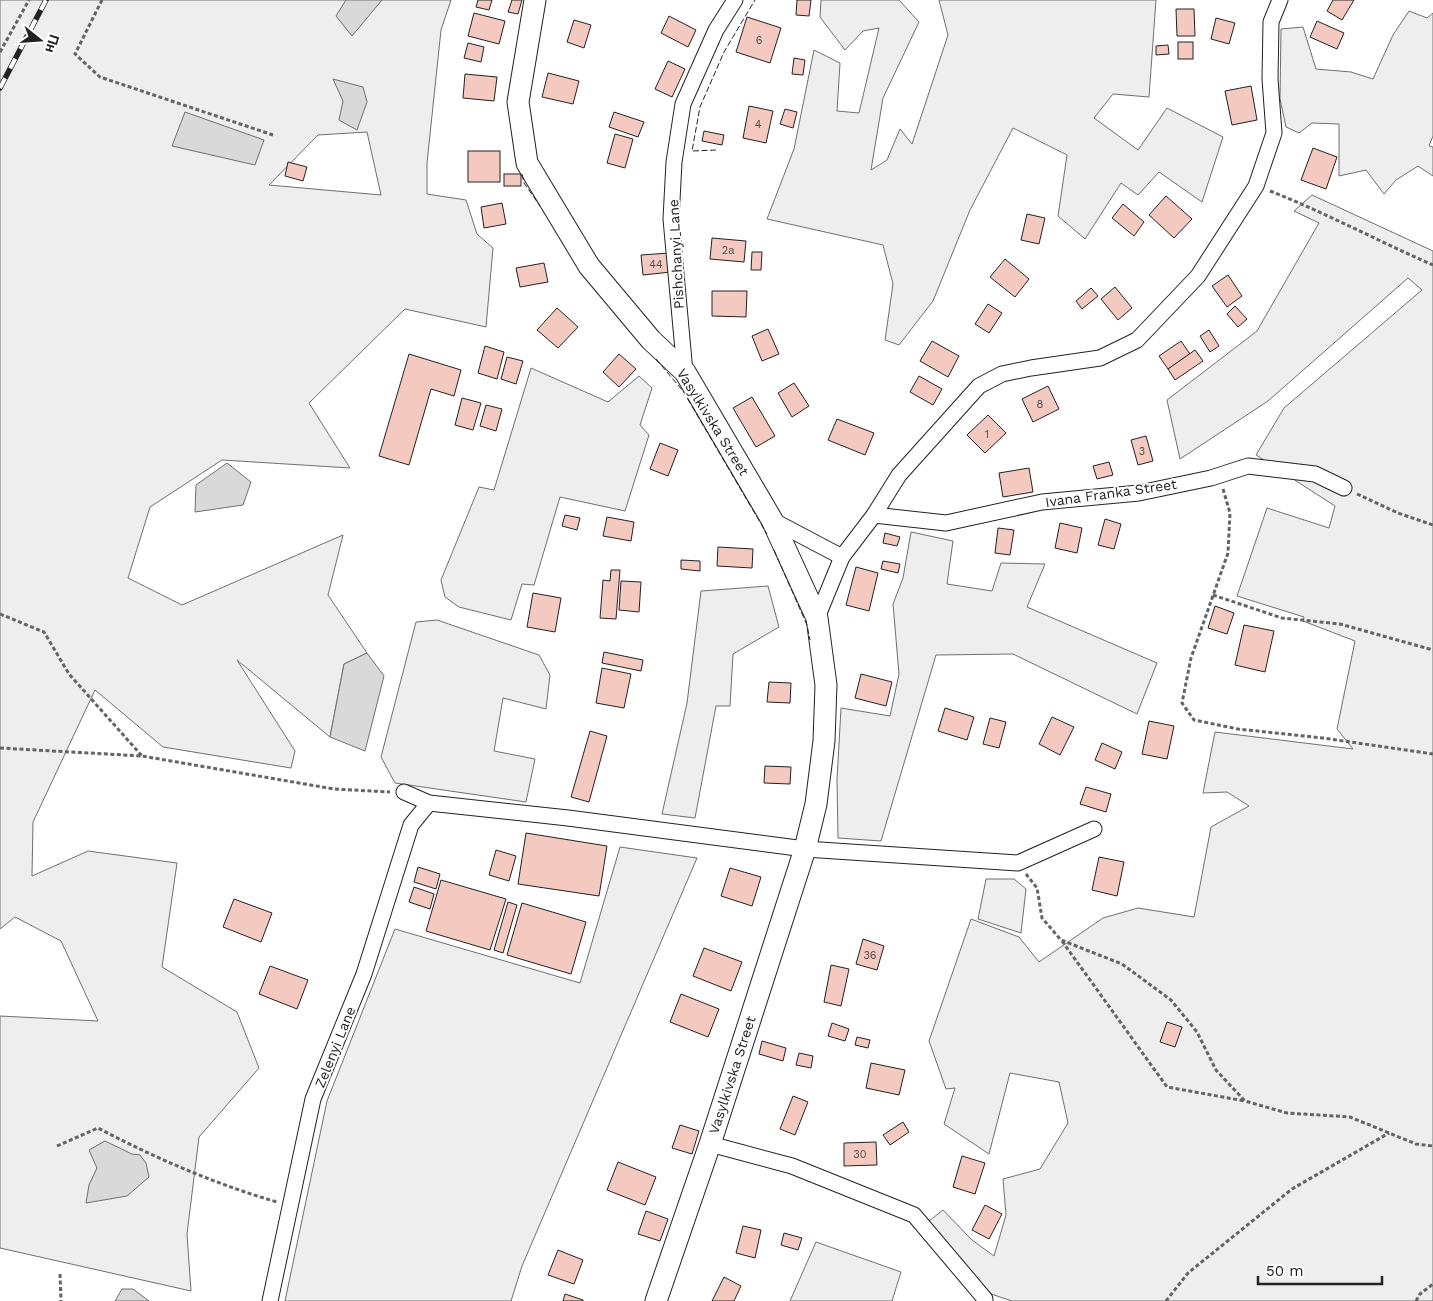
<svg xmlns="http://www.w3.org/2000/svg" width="1433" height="1301" viewBox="0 0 1433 1301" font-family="'Work Sans',sans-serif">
<rect width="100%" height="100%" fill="#fff"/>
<g fill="#eee" stroke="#6f6f6f" fill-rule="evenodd">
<path d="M 0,0 L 451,0 L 441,30 L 427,163 L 427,194 L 466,200 L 477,234 L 493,248 L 486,327 L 405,309 L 309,403 L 350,468 L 222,460 L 150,507 L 128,578 L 182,605 L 343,535 L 328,595 L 367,653 L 344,664 L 330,737 L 237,660 L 295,751 L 291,768 L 163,747 L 95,690 L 33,822 L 32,876 L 88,851 L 177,863 L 162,967 L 237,1012 L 259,1068 L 199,1137 L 187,1234 L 191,1291 L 0,1248 L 0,1016 L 98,1021 L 61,941 L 15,917 L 0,929 ZM 367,132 L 381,195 L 269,185 L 318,135 Z"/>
<polygon points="821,0 899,0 919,22 883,98 871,170 887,160 900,129 912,144 948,35 939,0 1156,0 1149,97 1113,94 1094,118 1138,150 1167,108 1223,137 1202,202 1159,172 1138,195 1121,183 1085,239 1058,216 1067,155 1013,128 970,210 933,301 899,345 885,340 893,284 883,245 767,219 794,149 814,50 840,63 837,111 859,113 879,28 863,31 845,50 820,17"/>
<polygon points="1409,11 1427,18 1433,13 1433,136 1429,146 1433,147 1433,176 1418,166 1396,180 1384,194 1366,170 1339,176 1339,124 1312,123 1299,133 1286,127 1280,99 1281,29 1303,27 1316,69 1351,72 1373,79 1393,35"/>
<polygon points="1312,195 1433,251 1433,1301 1012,1301 988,1293 929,1221 943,1210 972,1240 994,1256 1006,1215 1003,1179 1040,1169 1068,1123 1059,1082 1010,1073 989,1154 944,1124 955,1088 946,1089 929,1041 971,919 1019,937 1039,962 1103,918 1138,908 1194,917 1211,827 1249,806 1227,792 1203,793 1215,732 1353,749 1337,729 1355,641 1303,621 1304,617 1237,596 1267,508 1329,528 1335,506 1256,455 1284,408 1422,290 1408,278 1268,401 1180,459 1167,400 1257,331 1319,223 1294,211"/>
<polygon points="531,368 608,402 639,376 652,388 640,425 649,435 625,511 560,497 534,585 522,584 511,620 459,607 445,597 441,580 479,487 494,490"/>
<polygon points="911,532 953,541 947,584 992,591 1001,563 1045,564 1027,607 1157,663 1137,714 1013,654 936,655 881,841 838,838 837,780 841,708 890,716 899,674 893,604 903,578"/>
<polygon points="768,586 779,627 733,654 730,706 716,706 695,818 662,814 687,703 701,591"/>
<polygon points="437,620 539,655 550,675 546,709 503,698 494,751 535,759 526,802 395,783 381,757 416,622"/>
<polygon points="620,847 697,858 522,1266 511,1301 285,1301 327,1101 395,929 580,983"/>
<polygon points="986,879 1014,879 1026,889 1021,933 978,919"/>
<polygon points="816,1242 901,1272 892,1301 790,1301"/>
</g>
<g fill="#d9d9d9" stroke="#6f6f6f">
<polygon points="346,0 382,0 352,36 336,16"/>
<polygon points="333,79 363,87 367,102 357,130 339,120 343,101"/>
<polygon points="185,112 264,140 255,165 172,146"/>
<polygon points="227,463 251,482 243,505 195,512 196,485"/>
<polygon points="367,653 384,676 365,751 330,737 344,664"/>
<polygon points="105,1141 132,1154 140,1155 146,1163 149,1177 127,1196 86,1203 89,1185 97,1168 89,1150"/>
<polygon points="122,1289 133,1289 149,1301 115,1301"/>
</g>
<g fill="#f3c9c0" stroke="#222">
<polygon points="478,0 492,0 489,10 476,7"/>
<polygon points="512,0 522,0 518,14 508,12"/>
<polygon points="797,0 811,0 809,16 796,15"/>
<polygon points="1333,0 1354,0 1342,20 1327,11"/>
<polygon points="1176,9 1194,9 1195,36 1177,36"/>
<polygon points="474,13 505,21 499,44 468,36"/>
<polygon points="669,16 696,30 688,47 661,33"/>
<polygon points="747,17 781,28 770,63 736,52"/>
<polygon points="1216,18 1235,23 1229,44 1211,39"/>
<polygon points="574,20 591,25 584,48 567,42"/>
<polygon points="1317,21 1344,33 1337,49 1310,37"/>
<rect x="1178" y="42" width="15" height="17"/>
<polygon points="468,43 484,47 481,62 464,58"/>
<polygon points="1168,45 1169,54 1156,55 1156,46"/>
<polygon points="794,58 805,60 803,75 792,74"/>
<polygon points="668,61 685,69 672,97 655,89"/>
<polygon points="548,73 579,81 573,104 542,97"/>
<polygon points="465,74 497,77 494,101 463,98"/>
<polygon points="1251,86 1257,120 1232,125 1225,91"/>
<polygon points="749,106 773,111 766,143 743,138"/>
<polygon points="785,109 797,112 793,128 780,124"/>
<polygon points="614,112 644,122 638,137 609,127"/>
<polygon points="704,131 724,135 722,145 702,141"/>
<polygon points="615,134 633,139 625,168 607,163"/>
<polygon points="1313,148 1337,157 1326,189 1301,180"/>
<rect x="468" y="151" width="32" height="31"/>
<polygon points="288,162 307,167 303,181 285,176"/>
<rect x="504" y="174" width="17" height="12"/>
<polygon points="1166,196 1192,219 1174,238 1149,215"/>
<polygon points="502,203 506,224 484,228 481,207"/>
<polygon points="1123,204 1144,222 1134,236 1112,218"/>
<polygon points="1027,214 1045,218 1039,244 1021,240"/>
<polygon points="712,238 746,241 744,262 710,259"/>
<polygon points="752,252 762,252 761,270 751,270"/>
<polygon points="669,253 671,272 643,275 641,255"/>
<polygon points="1005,259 1029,279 1015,297 990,277"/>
<polygon points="544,263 548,282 520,287 516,268"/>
<polygon points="1228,275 1242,296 1227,307 1212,286"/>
<polygon points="1115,287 1132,308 1118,320 1101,299"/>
<polygon points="1091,288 1098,296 1082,309 1076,301"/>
<polygon points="712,291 747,291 746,317 712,316"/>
<polygon points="988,304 1002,313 989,333 975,324"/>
<polygon points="1235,306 1247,319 1238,327 1227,314"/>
<polygon points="557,308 578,327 558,348 537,330"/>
<polygon points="768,329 779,354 762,361 752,336"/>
<polygon points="1209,330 1219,346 1210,352 1200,336"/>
<polygon points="932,341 959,356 948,377 920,361"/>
<polygon points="1181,341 1190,354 1168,369 1159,356"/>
<polygon points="485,346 504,352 497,379 478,373"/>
<polygon points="1195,350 1203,361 1175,380 1168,369"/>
<polygon points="409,354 461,370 454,396 431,389 409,465 379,456"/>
<polygon points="619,354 636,369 619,387 603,372"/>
<polygon points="507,357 523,361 516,384 501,379"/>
<polygon points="919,376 942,389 933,405 910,392"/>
<polygon points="794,383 809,406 792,417 778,393"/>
<polygon points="1048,386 1059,409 1033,422 1022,399"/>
<polygon points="752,397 775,436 756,447 733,408"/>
<polygon points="462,398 481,403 473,430 455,425"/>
<polygon points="486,405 502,409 496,431 480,426"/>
<polygon points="988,415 1006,433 985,453 967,435"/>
<polygon points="837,419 874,433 865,455 828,440"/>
<polygon points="1146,436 1153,461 1138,465 1131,440"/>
<polygon points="660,443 678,450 668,476 650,469"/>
<polygon points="1109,462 1113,475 1097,479 1093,466"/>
<polygon points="1029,468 1033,492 1003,497 999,473"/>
<polygon points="565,515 580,518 577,530 562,526"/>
<polygon points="607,517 634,522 631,541 603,536"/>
<polygon points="1105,519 1121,524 1114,549 1098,545"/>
<polygon points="1060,523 1082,528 1077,553 1055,548"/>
<polygon points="998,528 1014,530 1010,555 995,553"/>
<polygon points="885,533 900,537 897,546 883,543"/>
<polygon points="718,547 753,549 752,568 717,566"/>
<polygon points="681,560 700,561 700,571 681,569"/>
<polygon points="883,561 900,564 898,573 881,569"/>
<polygon points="856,567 878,573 869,611 846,605"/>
<polygon points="611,570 620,570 616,619 600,618 603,580 610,581"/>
<polygon points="621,581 641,582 639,612 619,610"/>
<polygon points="533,593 561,598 555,632 527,627"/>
<polygon points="1215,606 1234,613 1227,634 1208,628"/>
<polygon points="1244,625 1274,631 1265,672 1235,665"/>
<polygon points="604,652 643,660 641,671 602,663"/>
<polygon points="602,668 631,674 624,708 596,703"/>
<polygon points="861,674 892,682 886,706 855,698"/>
<polygon points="769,682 791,683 790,703 767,702"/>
<polygon points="945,708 974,717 967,740 938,731"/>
<polygon points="1052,717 1074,727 1060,755 1039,744"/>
<polygon points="990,718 1006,722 999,748 983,744"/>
<polygon points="1149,721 1174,726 1167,759 1142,754"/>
<polygon points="590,731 607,736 589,802 571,797"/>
<polygon points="1102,743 1122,752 1115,769 1095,760"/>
<polygon points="765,766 791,767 790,784 764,783"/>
<polygon points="1086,787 1111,794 1106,812 1080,804"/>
<polygon points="526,833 607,846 599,896 518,884"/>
<polygon points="496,850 516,856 509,881 489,875"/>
<polygon points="1099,857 1124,862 1117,896 1092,890"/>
<polygon points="418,867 440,874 436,889 414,882"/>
<polygon points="730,868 761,877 752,906 721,896"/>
<polygon points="441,880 506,899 490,950 426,931"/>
<polygon points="414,887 434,894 430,909 409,902"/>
<polygon points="234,899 272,913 261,942 223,927"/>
<polygon points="508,902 517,905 503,953 494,950"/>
<polygon points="522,903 586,922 571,974 507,955"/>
<polygon points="863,939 884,946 877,970 856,964"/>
<polygon points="704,948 742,962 731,991 693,976"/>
<polygon points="831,965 849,969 841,1006 824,1002"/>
<polygon points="270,966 308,980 297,1009 259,994"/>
<polygon points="681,994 719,1009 708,1037 670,1022"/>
<polygon points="1167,1022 1182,1027 1175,1047 1160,1042"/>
<polygon points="832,1023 849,1029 845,1041 828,1036"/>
<polygon points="857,1037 870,1040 868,1048 855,1045"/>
<polygon points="762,1041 786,1048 783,1061 759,1054"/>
<polygon points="799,1053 813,1056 811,1068 796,1065"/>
<polygon points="871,1063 905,1070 899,1095 866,1088"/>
<polygon points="793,1096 808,1102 795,1135 780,1129"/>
<polygon points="903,1122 909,1132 890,1145 883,1135"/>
<polygon points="680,1125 699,1131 692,1154 672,1148"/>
<polygon points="876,1142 877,1165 844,1166 844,1143"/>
<polygon points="962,1156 985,1163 975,1194 953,1187"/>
<polygon points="618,1162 656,1177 645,1205 607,1190"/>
<polygon points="985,1205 1002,1214 989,1239 972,1230"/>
<polygon points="646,1211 668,1219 660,1241 638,1234"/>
<polygon points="743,1226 761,1230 755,1258 736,1253"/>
<polygon points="784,1233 802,1238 798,1250 781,1245"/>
<polygon points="558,1250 583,1260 574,1284 548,1275"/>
<polygon points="724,1277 741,1286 734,1301 712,1301"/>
<polygon points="565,1294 583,1300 583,1301 563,1301"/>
</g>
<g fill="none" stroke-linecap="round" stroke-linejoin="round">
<defs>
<g id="street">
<polyline points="685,372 671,219 674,162 683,104 716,30 735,0"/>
<polyline points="874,515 946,523 1042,502 1139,493 1211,478 1248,466 1315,474 1344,488"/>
<polyline points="772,520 842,557"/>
<polyline points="817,618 842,557 874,515 899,475 979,386 1002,374 1031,368 1100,358 1137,340 1198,276 1256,186 1274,133 1270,79 1271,22 1280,0"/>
<polyline points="404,792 429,803 568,818 805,849 1018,863 1094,829"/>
<polyline points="710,1144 792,1166 914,1215 985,1299"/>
<polyline points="270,1301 313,1099 364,974 411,825 429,803"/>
</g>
<polyline id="secondary" points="535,0 518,102 527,163 589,266 651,340 685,372 772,520 817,618 826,685 824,741 816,804 805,849 710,1144 656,1301"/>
</defs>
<use href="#street" stroke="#222" stroke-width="17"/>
<use href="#secondary" stroke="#222" stroke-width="23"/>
<g stroke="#646464" stroke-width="3" stroke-dasharray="4 2.5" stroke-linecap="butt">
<polyline points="102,0 75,54 100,77 273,135"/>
<polyline points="0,52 29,0"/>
<path d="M 1270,191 C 1326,213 1378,241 1433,265"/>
<polyline points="1223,489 1230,513 1228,553 1191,658 1182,703 1194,720 1238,729 1323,738 1433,754"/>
<polyline points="1357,494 1398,513 1433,525"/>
<polyline points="1213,595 1282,618 1340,624 1433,650"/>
<polyline points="0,614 44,632 69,674 142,756"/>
<polyline points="0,748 142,756 334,789 390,792"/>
<polyline points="1026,874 1037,888 1042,918 1061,940 1122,964 1171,1000 1197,1032 1216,1070 1245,1101 1287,1113 1350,1117 1416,1144 1433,1146"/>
<polyline points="1062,941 1167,1087 1245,1101"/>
<path d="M 57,1146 L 98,1128 C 155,1158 215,1184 277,1202"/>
<polyline points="60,1274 61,1301"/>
<polyline points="1166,1301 1188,1273 1292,1189 1389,1133"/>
<polyline points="1416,1301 1420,1294 1433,1284"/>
</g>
<use href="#street" stroke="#fff" stroke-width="15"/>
<use href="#secondary" stroke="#fff" stroke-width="21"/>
<defs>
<polyline id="rail" points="0,88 46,0"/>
</defs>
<use href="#rail" stroke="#222" stroke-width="5.5"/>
<use href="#rail" stroke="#fff" stroke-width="4" stroke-dasharray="11" stroke-linecap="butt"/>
<g stroke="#222" stroke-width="1" stroke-dasharray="6 2.5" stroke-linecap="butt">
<polyline points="716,150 692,151 700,107 724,52 755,0"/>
<polyline points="522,174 524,183 540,206"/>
<polyline points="656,359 683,391 767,534"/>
<polyline points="774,550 807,625 810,640"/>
</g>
</g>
<g text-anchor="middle" stroke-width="4" stroke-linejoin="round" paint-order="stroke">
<g font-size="11" fill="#564c4a">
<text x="759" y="44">6</text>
<text x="758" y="128">4</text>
<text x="728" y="254">2а</text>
<text x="656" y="268">44</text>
<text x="1040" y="408">8</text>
<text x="987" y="438">1</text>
<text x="1142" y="455">3</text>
<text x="870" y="959">36</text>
<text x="860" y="1158">30</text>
</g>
<g font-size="14" fill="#222" stroke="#fff">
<text transform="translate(676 254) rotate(-93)" y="5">Pishchanyi Lane</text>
<text transform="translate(713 422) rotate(58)" y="5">Vasylkivska Street</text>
<text transform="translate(1111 493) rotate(-8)" y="5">Ivana Franka Street</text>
<text transform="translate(335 1047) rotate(-68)" y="5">Zelenyi Lane</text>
<text transform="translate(732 1075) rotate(-72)" y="5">Vasylkivska Street</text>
</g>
</g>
<g transform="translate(40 40) rotate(107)" stroke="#ffffff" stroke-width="4" paint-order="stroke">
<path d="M0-4L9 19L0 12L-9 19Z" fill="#222222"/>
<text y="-8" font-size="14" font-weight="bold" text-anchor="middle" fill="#222222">Пн</text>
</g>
<path d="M1258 1276v8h124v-8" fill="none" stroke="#222222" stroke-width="2.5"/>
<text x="1266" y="1276" font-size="15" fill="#222222" stroke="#ffffff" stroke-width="4" paint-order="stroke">50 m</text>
</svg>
